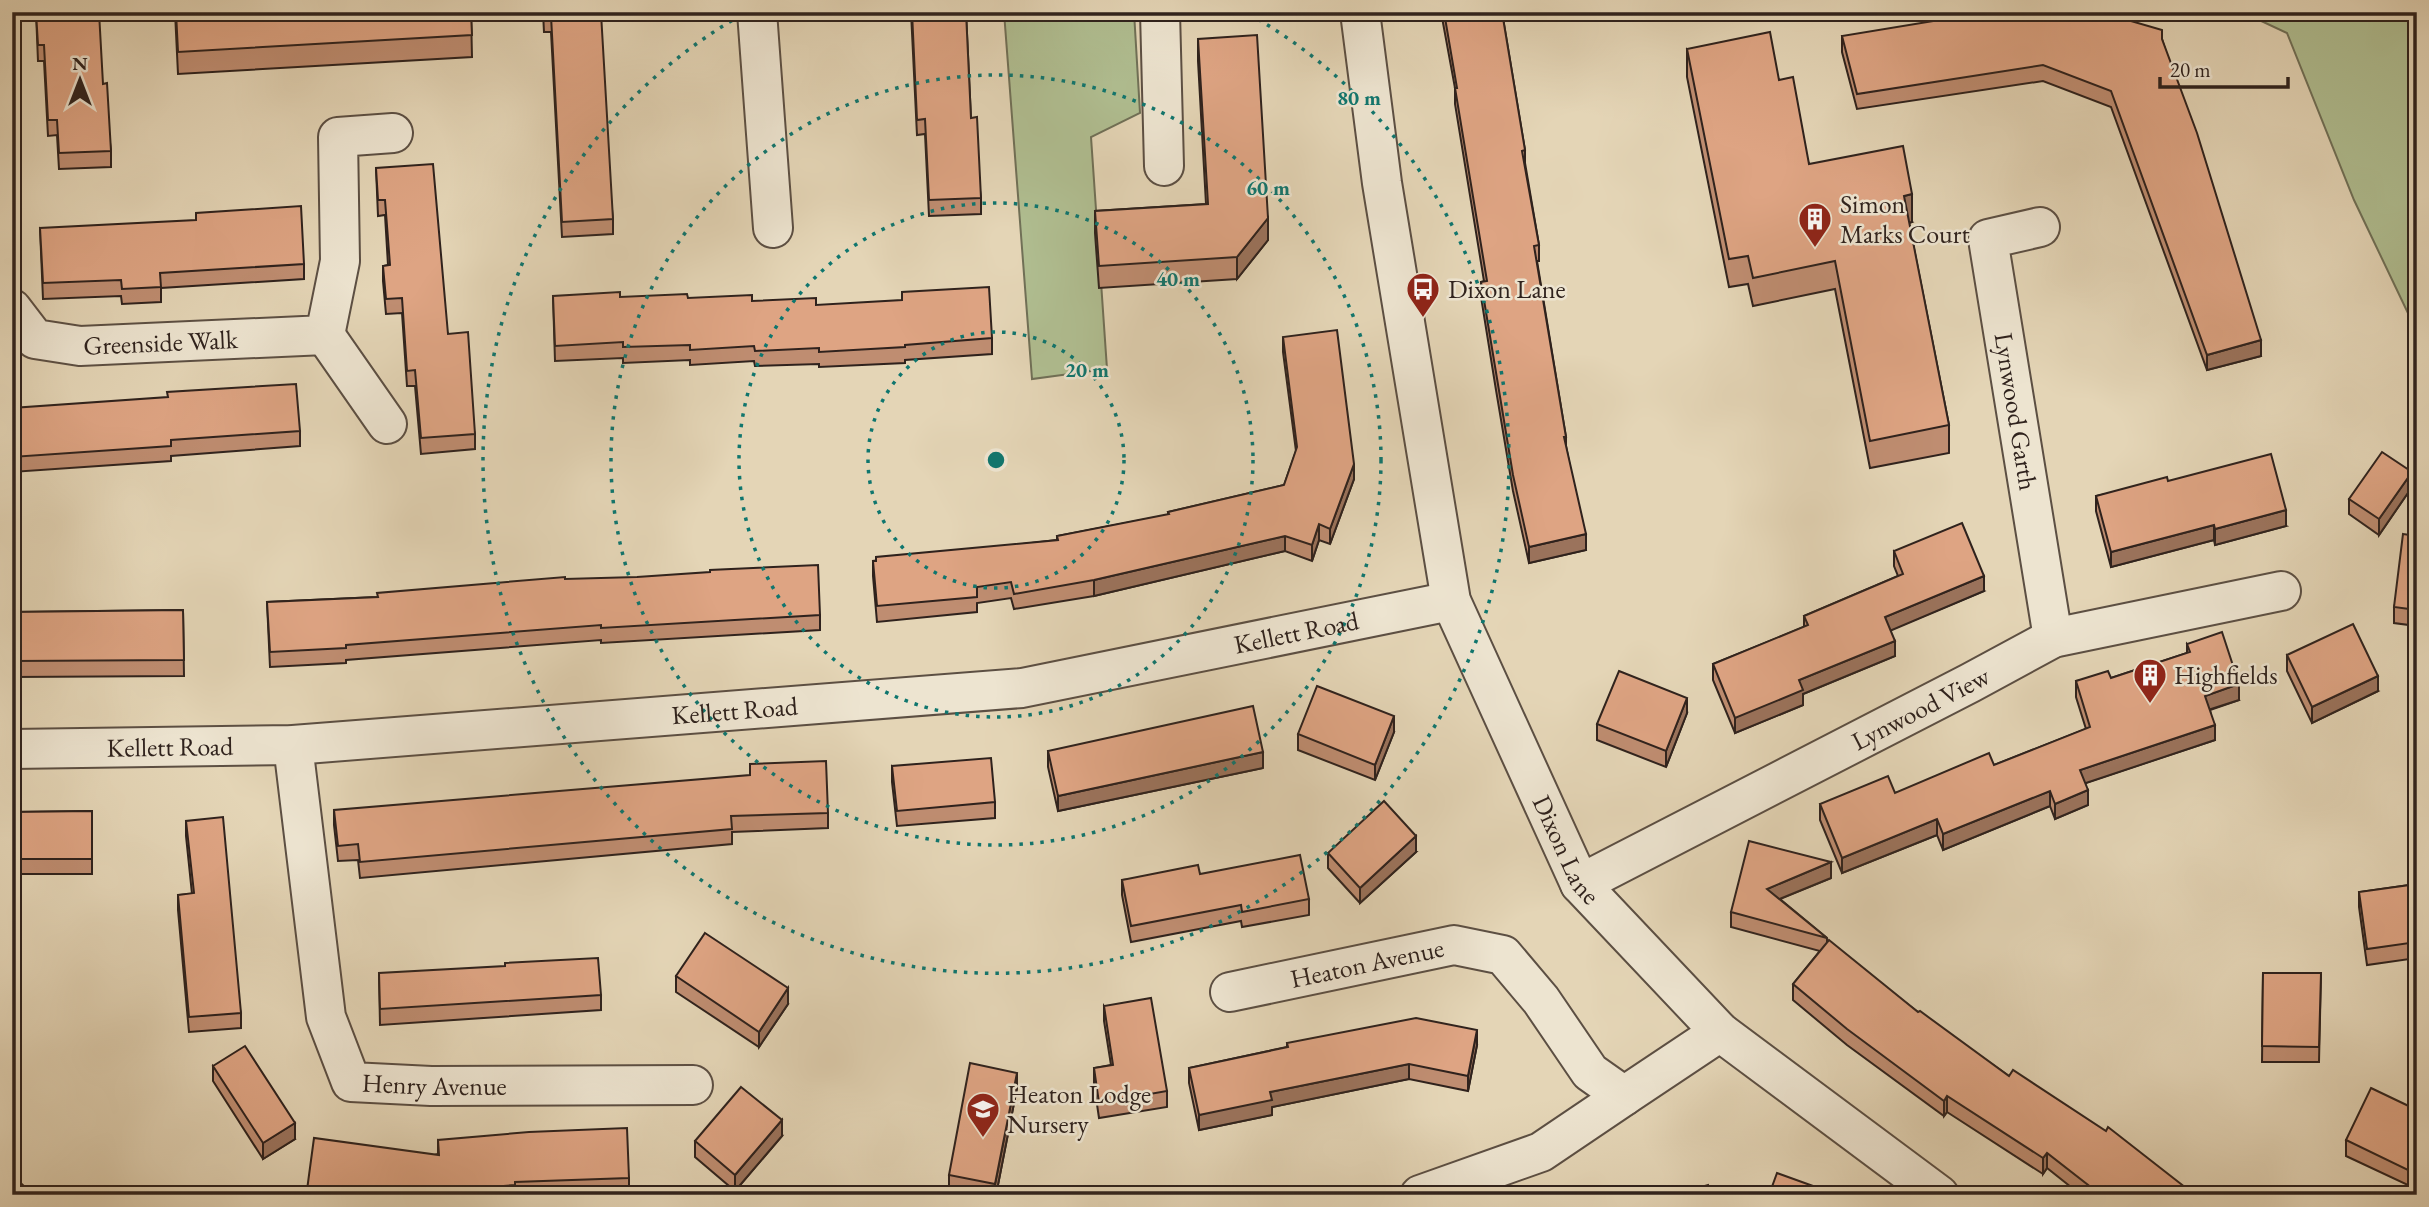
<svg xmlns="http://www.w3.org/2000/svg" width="2429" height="1207" viewBox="0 0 2429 1207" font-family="'EB Garamond',serif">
<rect width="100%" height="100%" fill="#e4d5b6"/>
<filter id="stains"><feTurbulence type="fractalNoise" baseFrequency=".00286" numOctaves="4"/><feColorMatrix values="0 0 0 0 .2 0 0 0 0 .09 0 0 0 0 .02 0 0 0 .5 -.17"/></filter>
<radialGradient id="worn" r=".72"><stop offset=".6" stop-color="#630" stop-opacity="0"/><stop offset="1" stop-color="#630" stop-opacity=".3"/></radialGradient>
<g fill="#b0be91" stroke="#707057" stroke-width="2">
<polygon points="1004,12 1134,12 1140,113 1091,137 1107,369 1032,379"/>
<polygon points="2242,12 2417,12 2417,332 2354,200 2287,33"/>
</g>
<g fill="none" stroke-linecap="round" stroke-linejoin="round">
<defs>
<g id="minor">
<polyline points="757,12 773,228"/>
<polyline points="1160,12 1164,166"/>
<path id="s1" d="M 1360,12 L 1382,183 L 1451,601 L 1580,884 L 1720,1032 L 1939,1195"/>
<path id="s2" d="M 2040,227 L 1988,239 L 2053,638"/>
<path id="s3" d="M 12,309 L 35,339 L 80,346 L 325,335 L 340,261 L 338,137 L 393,133"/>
<polyline points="325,335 387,424"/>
<path id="s4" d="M 293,745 L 326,1017 L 351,1082 L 431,1086 L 693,1085"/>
<path id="s5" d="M 12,749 L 293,745 L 1022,688 L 1451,601"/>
<path id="s6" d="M 1580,884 L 1970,683 L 2053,638 L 2281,591"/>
<path id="s7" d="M 1230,992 L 1454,945 L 1503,955 L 1541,1000 L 1590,1072 L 1624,1096 L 1720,1032"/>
<polyline points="1420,1195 1541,1152 1624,1096"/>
</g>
</defs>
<use href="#minor" stroke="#5c4f43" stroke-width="42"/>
<use href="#minor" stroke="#ede4d0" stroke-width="38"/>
</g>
<g fill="#bf8d71" stroke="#2f221d" stroke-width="2">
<polygon points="36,12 103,84 111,151 111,167 59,169 57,135 48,136 44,61 38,61"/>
<polygon points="175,12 471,12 472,57 178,74"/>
<polygon points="543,12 592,12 613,219 613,234 562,237 551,32 544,32"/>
<polygon points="911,12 966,12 971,118 981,198 981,214 929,216 925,134 917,135"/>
<polygon points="1441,12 1502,12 1525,150 1525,163 1539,245 1539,261 1537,261 1566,437 1566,446 1586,550 1529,563 1513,491 1496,390 1481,297 1481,282 1484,281 1455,104 1455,88"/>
<polygon points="1842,36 2162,39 2261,356 2207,370 2111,107 2043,81 1857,109 1842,52"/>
<polygon points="1198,39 1268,240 1237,279 1099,288 1095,233 1095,211 1206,204 1198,61"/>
<polygon points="1687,49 1779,80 1809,164 1912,222 1909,223 1949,425 1949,453 1870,468 1835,289 1753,306 1748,284 1729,287 1687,77"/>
<polygon points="376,168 448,334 475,434 475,449 421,454 415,386 407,386 402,313 386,314 383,281 383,266 388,265 385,215 378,216"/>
<polygon points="40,228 304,264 304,279 161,288 161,302 122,304 121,296 43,299"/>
<polygon points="553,296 688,298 816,305 992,338 992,354 905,360 905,363 819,367 819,364 755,366 754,361 690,365 690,360 623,363 623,358 555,361"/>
<polygon points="1283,337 1354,479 1330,544 1319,540 1312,561 1285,551 1094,596 1014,609 1011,598 977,603 977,612 877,622 873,576 873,561 1057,540 1057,536 1168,515 1168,512 1284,485 1296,451 1283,352"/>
<polygon points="12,408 300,431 300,446 171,456 171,461 12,472"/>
<polygon points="2168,481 2286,526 2215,545 2214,540 2111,567 2096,511 2096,496"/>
<polygon points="2412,487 2379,535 2349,514 2349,499"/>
<polygon points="2417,536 2417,626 2394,623 2394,607"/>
<polygon points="1894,551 1984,591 1890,630 1895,656 1803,694 1803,705 1735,733 1713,680 1713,664 1804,627 1804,616 1898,576 1894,566"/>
<polygon points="565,579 820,615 820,630 601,643 601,640 346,660 346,663 270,667 267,602 377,597"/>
<polygon points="183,610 184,676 12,677 12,612"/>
<polygon points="2187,644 2239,700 2210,710 2215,740 2085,783 2088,805 2055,819 2050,806 1943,850 1937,835 1842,873 1820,820 1820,804 1895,793 1994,765 2086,729 2076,697 2076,681 2111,678 2187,653"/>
<polygon points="2287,655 2378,691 2312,723 2287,671"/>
<polygon points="1687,713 1666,767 1597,740 1597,724"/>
<polygon points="1394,732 1375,780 1298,750 1298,734"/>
<polygon points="1048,751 1263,768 1058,811 1048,767"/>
<polygon points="892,766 995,802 995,818 897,826 892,782"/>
<polygon points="334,810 828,813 828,828 732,832 732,844 360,878 358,860 338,861 334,825"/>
<polygon points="92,811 92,874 12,874 12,812"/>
<polygon points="186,821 241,1013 241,1028 189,1032 178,910 178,895 192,894 186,836"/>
<polygon points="1416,852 1360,903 1328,868 1328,853"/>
<polygon points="1200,874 1309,899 1309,915 1242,927 1241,921 1131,942 1122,895 1122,880"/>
<polygon points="1831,878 1780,899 1827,938 1827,943 1918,1012 2009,1076 2195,1195 2081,1195 2047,1168 2043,1174 1947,1112 1944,1116 1847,1045 1793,1000 1793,984 1820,951 1731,927 1731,912"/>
<polygon points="2417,884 2417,958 2367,965 2359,907 2359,892"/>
<polygon points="379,973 601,995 601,1010 380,1025"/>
<polygon points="2263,973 2321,973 2319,1062 2262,1062"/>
<polygon points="676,976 788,1004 759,1047 676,992"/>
<polygon points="1104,1006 1167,1091 1167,1107 1099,1118 1094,1084 1094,1068 1111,1065 1104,1021"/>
<polygon points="1287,1043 1477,1045 1468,1091 1409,1079 1272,1107 1272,1115 1199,1130 1189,1083 1189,1068 1287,1047"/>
<polygon points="213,1066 295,1139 263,1159 213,1081"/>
<polygon points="1017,1088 996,1195 970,1195 949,1191 949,1175"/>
<polygon points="2417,1110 2417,1178 2412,1187 2346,1156 2346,1140"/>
<polygon points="782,1136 735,1191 695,1157 695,1141"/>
<polygon points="438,1140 629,1178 629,1194 599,1195 307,1195 307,1190 438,1154"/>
</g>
<g fill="#9b735c" stroke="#2f221d" stroke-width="2">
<polygon points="1912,194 1912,222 1904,224 1904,196"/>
<polygon points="1268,218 1268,240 1237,279 1237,257"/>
<polygon points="2261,340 2261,356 2207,370 2207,355"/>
<polygon points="1354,464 1354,479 1330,544 1330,529"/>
<polygon points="2412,472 2412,487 2379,535 2379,519"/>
<polygon points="2286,510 2286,526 2215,545 2215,529"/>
<polygon points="1319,524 1319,540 1312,561 1312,545"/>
<polygon points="2214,525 2214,540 2111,567 2111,552"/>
<polygon points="1586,534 1586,550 1529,563 1529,547"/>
<polygon points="1285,536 1285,551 1094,596 1094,580"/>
<polygon points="1984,576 1984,591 1885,633 1885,617"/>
<polygon points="1895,641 1895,656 1803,694 1803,705 1735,733 1735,718 1799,680"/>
<polygon points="2378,676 2378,691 2312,723 2312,707"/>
<polygon points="2239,684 2239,700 2205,711 2205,696"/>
<polygon points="1687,698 1687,713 1666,767 1666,751"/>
<polygon points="1394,716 1394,732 1375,780 1375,765"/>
<polygon points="2215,725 2215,740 2080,785 2080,770"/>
<polygon points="1263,752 1263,768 1058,811 1058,796"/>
<polygon points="2088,790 2088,805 2055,819 2055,804"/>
<polygon points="2050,791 2050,806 1943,850 1943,834"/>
<polygon points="1937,819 1937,835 1842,873 1842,858"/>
<polygon points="1416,836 1416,852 1360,903 1360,888"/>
<polygon points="1831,862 1831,878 1767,904 1767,889"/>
<polygon points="788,988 788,1004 759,1047 759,1032"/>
<polygon points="1477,1030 1477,1045 1468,1091 1468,1076"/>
<polygon points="1409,1064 1409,1079 1272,1107 1272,1115 1199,1130 1199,1115 1270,1092"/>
<polygon points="1017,1073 1017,1088 996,1195 995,1195 995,1184"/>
<polygon points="1947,1096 1947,1112 1944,1116 1944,1101"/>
<polygon points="782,1120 782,1136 735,1191 735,1175"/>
<polygon points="295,1123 295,1139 263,1159 263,1143"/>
<polygon points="2047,1153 2047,1168 2043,1174 2043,1158"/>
<polygon points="2417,1163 2417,1178 2412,1187 2412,1172"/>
</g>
<g fill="#dea483" stroke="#2f221d" stroke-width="2">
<polygon points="36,12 99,12 103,84 107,83 111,151 59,153 57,120 48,120 44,45 38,45"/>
<polygon points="176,12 471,12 472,35 178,52"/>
<polygon points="544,12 592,12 593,14 601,13 613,219 562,222 551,16 544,17"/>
<polygon points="912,12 966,12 971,118 977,117 981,198 929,200 925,119 917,120"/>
<polygon points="1444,12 1502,12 1525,150 1522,151 1539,245 1534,246 1566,437 1564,437 1586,534 1529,547 1513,475 1481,282 1487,281 1455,88 1457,88"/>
<polygon points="1988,12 2100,12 2162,30 2162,39 2197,133 2261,340 2207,355 2111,91 2043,65 1857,94 1842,36"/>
<polygon points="1770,32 1779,80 1793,77 1809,164 1903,146 1912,194 1904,196 1949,425 1870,441 1835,261 1753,278 1748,256 1729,259 1687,49"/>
<polygon points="1257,35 1268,218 1237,257 1099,266 1095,211 1208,204 1198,39"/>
<polygon points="433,164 448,334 468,332 475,434 421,438 415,370 407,371 402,298 386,299 383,266 390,265 385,200 378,200 376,168"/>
<polygon points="301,206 304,264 160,273 161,287 122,289 121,280 43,283 40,228 196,220 196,213"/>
<polygon points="989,287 992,338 905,345 905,347 819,352 819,348 755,351 754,346 690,350 690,345 623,347 623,342 555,346 553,296 620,292 620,297 687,294 688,298 752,295 752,301 816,298 816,305 902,300 902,292"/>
<polygon points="1337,330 1354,464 1330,529 1319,524 1312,545 1285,536 1094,580 1014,594 1011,582 977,587 977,597 877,606 873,561 876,561 876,557 1058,540 1057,536 1169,514 1168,512 1284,485 1297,447 1283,337"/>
<polygon points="296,384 300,431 171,440 171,446 12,457 12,408 168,397 167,392"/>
<polygon points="2382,452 2412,472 2379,519 2349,499"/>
<polygon points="2271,454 2286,510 2215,529 2214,525 2111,552 2096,496 2167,477 2168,481"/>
<polygon points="1962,523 1984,576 1885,617 1895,641 1799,680 1803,690 1735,718 1713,664 1808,625 1804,616 1903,574 1894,551"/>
<polygon points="2403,534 2417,536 2417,610 2394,607"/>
<polygon points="818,565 820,615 601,628 601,625 346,645 346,648 270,652 267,602 378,597 377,593 565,577 565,579 637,577 710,572 710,570"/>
<polygon points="183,610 184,660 12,661 12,612"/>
<polygon points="2353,624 2378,676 2312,707 2287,655"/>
<polygon points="2222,632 2239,684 2205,696 2215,725 2080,770 2088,790 2055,804 2050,791 1943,834 1937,819 1842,858 1820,804 1888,776 1895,793 1989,753 1994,765 2090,727 2076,681 2108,671 2111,678 2190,652 2187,644"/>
<polygon points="1619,671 1687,698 1666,751 1597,724"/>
<polygon points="1317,686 1394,716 1375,765 1298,734"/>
<polygon points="1253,706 1263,752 1058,796 1048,751"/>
<polygon points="991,758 995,802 897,811 892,766"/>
<polygon points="826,761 828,813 731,816 732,829 360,862 358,844 338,846 334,810 750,775 750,764"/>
<polygon points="1384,801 1416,836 1360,888 1328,853"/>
<polygon points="92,811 92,859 12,859 12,812"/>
<polygon points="223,817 241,1013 189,1017 178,895 194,893 186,821"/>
<polygon points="1749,841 1831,862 1767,889 1827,938 1731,912"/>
<polygon points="1300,855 1309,899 1242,912 1241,905 1131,926 1122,880 1198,865 1200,874"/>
<polygon points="2417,884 2417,942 2367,949 2359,892"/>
<polygon points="705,933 788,988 759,1032 676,976"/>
<polygon points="1829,940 1918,1012 1920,1011 2009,1076 2013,1070 2106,1131 2108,1127 2195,1195 2101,1195 2047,1153 2043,1158 1947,1096 1944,1101 1847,1029 1793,984"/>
<polygon points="598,958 601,995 380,1009 379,973 505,966 505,963"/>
<polygon points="2263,973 2321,973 2319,1047 2262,1046"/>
<polygon points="1151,998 1167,1091 1099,1103 1094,1068 1113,1065 1104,1006"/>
<polygon points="1416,1018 1477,1030 1468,1076 1409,1064 1270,1092 1272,1100 1199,1115 1189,1068 1288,1047 1287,1043"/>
<polygon points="245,1046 295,1123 263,1143 213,1066"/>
<polygon points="970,1063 1017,1073 995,1184 949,1175"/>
<polygon points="741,1087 782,1120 735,1175 695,1141"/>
<polygon points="2371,1088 2417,1110 2417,1163 2412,1172 2346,1140"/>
<polygon points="627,1128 629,1178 515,1182 515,1185 477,1188 477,1195 336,1195 307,1190 314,1138 439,1155 438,1140 529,1132"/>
<polygon points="1777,1173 1838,1195 1769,1195"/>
<polygon points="12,1175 27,1189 25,1192 29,1195 12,1195"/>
<polygon points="1708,1185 1709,1195 1673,1195"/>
</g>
<g fill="none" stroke="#0f766e" stroke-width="3.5" stroke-dasharray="3.5 7">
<circle cx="996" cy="460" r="128"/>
<circle cx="996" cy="460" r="257"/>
<circle cx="996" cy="460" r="385"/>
<path d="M1249 14A513 513 0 1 1 743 14"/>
</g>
<defs>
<symbol id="building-pin" viewBox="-11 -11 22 30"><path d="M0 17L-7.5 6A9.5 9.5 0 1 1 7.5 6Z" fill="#8f2418" stroke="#ede4d0"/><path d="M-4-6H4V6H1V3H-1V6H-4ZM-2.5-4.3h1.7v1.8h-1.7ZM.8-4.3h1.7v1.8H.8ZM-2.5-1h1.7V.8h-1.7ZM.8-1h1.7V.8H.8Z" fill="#fff"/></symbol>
<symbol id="bus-pin" viewBox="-11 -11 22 30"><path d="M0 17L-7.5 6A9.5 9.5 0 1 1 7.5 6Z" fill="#8f2418" stroke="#ede4d0"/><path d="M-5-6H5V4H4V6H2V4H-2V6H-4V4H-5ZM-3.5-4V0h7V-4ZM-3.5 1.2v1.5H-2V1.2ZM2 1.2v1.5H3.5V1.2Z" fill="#fff"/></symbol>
<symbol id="school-pin" viewBox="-11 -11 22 30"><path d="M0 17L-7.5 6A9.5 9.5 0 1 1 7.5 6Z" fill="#8f2418" stroke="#ede4d0"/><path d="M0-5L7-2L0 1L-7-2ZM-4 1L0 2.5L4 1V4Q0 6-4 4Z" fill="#fff"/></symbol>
</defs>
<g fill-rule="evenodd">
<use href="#building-pin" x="1796" y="200" width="38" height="52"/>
<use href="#bus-pin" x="1404" y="270" width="38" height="52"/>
<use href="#building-pin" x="2131" y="656" width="38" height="52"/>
<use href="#school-pin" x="964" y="1090" width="38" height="52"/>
</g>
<g text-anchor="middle" stroke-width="5" stroke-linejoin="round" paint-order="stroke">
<g font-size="26" fill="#2f221d" stroke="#ede4d0" text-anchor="start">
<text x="1840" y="213">Simon<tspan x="1840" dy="30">Marks Court</tspan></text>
<text x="1448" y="298">Dixon Lane</text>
<text x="2174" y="684">Highfields</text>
<text x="1007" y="1103">Heaton Lodge<tspan x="1007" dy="30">Nursery</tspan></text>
</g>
<g font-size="26" fill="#2f221d" stroke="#ede4d0">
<text dy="9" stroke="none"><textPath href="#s3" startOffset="164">Greenside Walk</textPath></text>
<text dy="9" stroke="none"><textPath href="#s2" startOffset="228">Lynwood Garth</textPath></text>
<text dy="9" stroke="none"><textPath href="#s5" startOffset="1292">Kellett Road</textPath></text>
<text dy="9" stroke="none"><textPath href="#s6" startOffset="383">Lynwood View</textPath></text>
<text dy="9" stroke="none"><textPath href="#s5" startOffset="724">Kellett Road</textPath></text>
<text dy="9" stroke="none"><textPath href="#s5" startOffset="158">Kellett Road</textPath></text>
<text dy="9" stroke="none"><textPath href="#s1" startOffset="870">Dixon Lane</textPath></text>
<text dy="9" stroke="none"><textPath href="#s7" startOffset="140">Heaton Avenue</textPath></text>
<text dy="9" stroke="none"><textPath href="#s4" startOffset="427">Henry Avenue</textPath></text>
</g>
</g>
<circle cx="996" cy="460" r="10" fill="#0f766e" stroke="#ede4d0" stroke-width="3.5"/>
<g font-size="21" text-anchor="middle" font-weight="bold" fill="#0f766e" stroke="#ede4d0" stroke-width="5" stroke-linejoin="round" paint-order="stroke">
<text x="1359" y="105">80 m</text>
<text x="1268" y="195">60 m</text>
<text x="1178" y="286">40 m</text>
<text x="1087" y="377">20 m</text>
</g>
<rect width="2429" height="1207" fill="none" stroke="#e4d5b6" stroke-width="42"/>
<rect x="14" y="14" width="2401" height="1179" fill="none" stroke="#2f221d" stroke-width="3.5"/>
<rect x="21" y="21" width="2387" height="1165" fill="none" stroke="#2f221d" stroke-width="2"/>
<g transform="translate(80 80)" stroke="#ede4d0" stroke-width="5" paint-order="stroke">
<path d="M0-5L12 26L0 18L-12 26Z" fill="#2f221d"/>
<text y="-10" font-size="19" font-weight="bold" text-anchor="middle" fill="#2f221d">N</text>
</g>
<path d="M2160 77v10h128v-10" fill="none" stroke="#2f221d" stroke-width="3.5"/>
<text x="2170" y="77" font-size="21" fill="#2f221d" stroke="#ede4d0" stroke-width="5" paint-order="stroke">20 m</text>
<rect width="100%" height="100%" filter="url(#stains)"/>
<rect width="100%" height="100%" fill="url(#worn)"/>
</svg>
